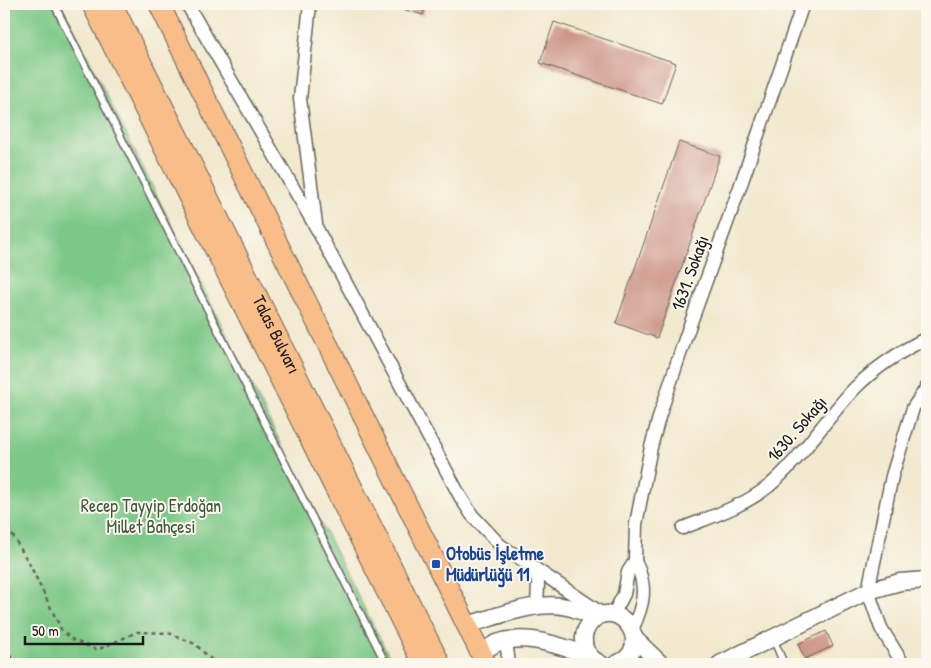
<svg xmlns="http://www.w3.org/2000/svg" width="931" height="668" viewBox="0 0 931 668" font-family="'Patrick Hand',sans-serif">
<rect width="100%" height="100%" fill="#fbf7ec"/>
<filter id="ink" filterUnits="userSpaceOnUse"><feTurbulence type="fractalNoise" baseFrequency=".02" numOctaves="2"/><feDisplacementMap in="SourceGraphic" scale="10" xChannelSelector="R" yChannelSelector="G"/><feConvolveMatrix kernelMatrix="1 2 1 2 8 2 1 2 1" color-interpolation-filters="sRGB"/></filter>
<filter id="wash" filterUnits="userSpaceOnUse"><feTurbulence type="fractalNoise" baseFrequency=".0096" numOctaves="4" result="noise"/><feDisplacementMap in="SourceGraphic" scale="20" xChannelSelector="R" yChannelSelector="G"/><feGaussianBlur stdDeviation="1.12" result="paint"/><feColorMatrix in="noise" values="0 0 0 0 0 0 0 0 0 0 0 0 0 0 0 0 0 1.4 0 .05"/><feComposite in="paint" operator="in"/></filter>
<g filter="url(#wash)">
<rect width="100%" height="100%" fill="#f1e8cd"/>
<polygon fill="#7cc887" stroke="#4c7252" points="4,4 61,4 307,496 393,664 4,664"/>
<g id="blocks">
<g fill="#cd9589">
<polygon points="385,4 426,4 423,15"/>
<polygon points="554,22 676,63 662,104 540,63"/>
<polygon points="679,142 720,156 657,338 616,323"/>
<polygon points="826,631 833,646 805,659 798,644"/>
</g>
</g>
</g>
<g filter="url(#ink)">
<use href="#blocks" fill-opacity="0" stroke="#67635a" stroke-width="1"/>
<g fill="none" stroke-linecap="round" stroke-linejoin="round">
<defs>
<g id="service">
<polyline points="54,4 386,664"/>
<polyline points="773,638 784,664"/>
</g>
<g id="minor">
<polyline points="187,4 317,229 461,498 472,515 500,545 604,615"/>
<polyline points="310,4 300,99 316,224"/>
<path d="M 683,528 C 713,516 744,506 769,486 C 802,458 825,419 855,388 C 876,367 901,351 927,338"/>
<polyline points="535,569 538,583 537,607"/>
<polyline points="613,615 624,594 628,572 635,561 636,524 651,447 660,414 686,336 740,187 803,4"/>
<path d="M 632,630 C 644,604 648,587 635,561"/>
<polyline points="506,641 509,664"/>
<polyline points="903,664 881,628 868,591 892,476 913,408 927,387"/>
</g>
<g id="tertiary">
<path d="M 467,625 C 496,617 537,600 567,607 C 577,609 587,614 596,618"/>
<polyline points="634,638 661,664"/>
<path d="M 480,653 C 485,650 491,646 497,643 C 527,632 560,647 589,655"/>
<path d="M 601,664 C 592,659 584,653 584,641 C 583,633 587,626 593,620 C 621,596 656,649 616,664"/>
<polyline points="720,664 868,591 900,582 927,580"/>
</g>
<g id="primary">
<polyline points="92,4 423,664"/>
<path id="s1" d="M 112,4 L 440,664"/>
<polyline points="159,4 486,664"/>
</g>
</defs>
<use href="#service" stroke="#67635a" stroke-width="9"/>
<use href="#minor" stroke="#67635a" stroke-width="15"/>
<use href="#tertiary" stroke="#67635a" stroke-width="19"/>
<use href="#primary" stroke="#67635a" stroke-width="22"/>
<g stroke="#67635a" stroke-width="2.5" stroke-dasharray="4 4" stroke-linecap="butt">
<polyline points="4,521 29,563 62,631 73,640 97,650 137,632 169,633 195,644 216,664"/>
<polyline points="4,650 18,664"/>
</g>
<use href="#service" stroke="#fff" stroke-width="6"/>
<use href="#minor" stroke="#fff" stroke-width="12"/>
<use href="#tertiary" stroke="#fff" stroke-width="16"/>
<use href="#primary" stroke="#f8bd88" stroke-width="20"/>
</g>
</g>
<rect fill="#1a4fb4" stroke="#fbf7ec" stroke-width="2" x="431" y="559" width="10" height="10" rx="2.5"/>
<g text-anchor="middle" stroke-width="4" stroke-linejoin="round" paint-order="stroke">
<g font-size="18" fill="#1c1c1c" stroke="#fbf7ec">
<text transform="translate(690 273) rotate(-70)" y="6">1631. Sokağı</text>
<text dy="6" stroke="none"><textPath href="#s1" startOffset="369">Talas Bulvarı</textPath></text>
<text transform="translate(797 429) rotate(-49)" y="6">1630. Sokağı</text>
</g>
<g font-size="18" fill="#3e5841" stroke="#fbf7ec">
<text x="151" y="512">Recep Tayyip Erdoğan<tspan x="151" dy="21">Millet Bahçesi</tspan></text>
</g>
<g font-size="18" font-weight="bold" fill="#164399" stroke="#fbf7ec" text-anchor="start">
<text x="446" y="560">Otobüs İşletme<tspan x="446" dy="21">Müdürlüğü 11</tspan></text>
</g>
</g>
<rect width="931" height="668" fill="none" stroke="#fbf7ec" stroke-width="20"/>
<path d="M25 636v8h118v-8" fill="none" stroke="#1c1c1c" stroke-width="2.5"/>
<text x="32" y="636" font-size="15" fill="#1c1c1c" stroke="#fbf7ec" stroke-width="4" paint-order="stroke">50 m</text>
</svg>
